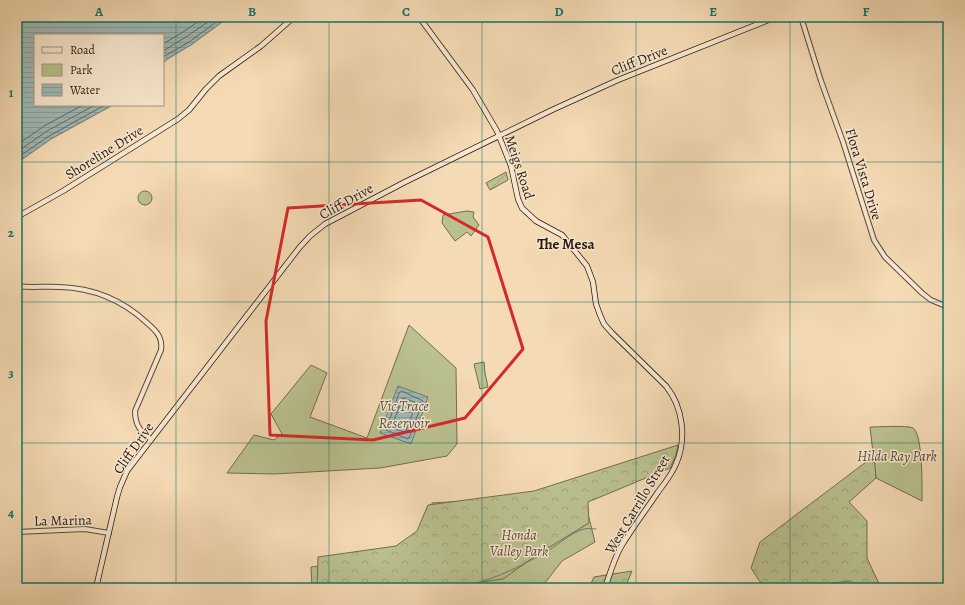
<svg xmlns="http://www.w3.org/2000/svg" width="965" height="605" viewBox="0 0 965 605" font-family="Alegreya,serif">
<defs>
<pattern id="forest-crowns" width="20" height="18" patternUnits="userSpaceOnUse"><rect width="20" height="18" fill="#bac18f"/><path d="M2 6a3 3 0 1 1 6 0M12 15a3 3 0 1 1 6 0" fill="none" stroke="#a0a57a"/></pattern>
<pattern id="garden-furrows" width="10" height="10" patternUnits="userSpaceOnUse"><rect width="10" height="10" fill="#bac18f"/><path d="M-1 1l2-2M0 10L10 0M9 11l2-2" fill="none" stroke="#a0a57a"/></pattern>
<pattern id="water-rules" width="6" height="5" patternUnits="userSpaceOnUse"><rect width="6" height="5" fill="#9eb9b6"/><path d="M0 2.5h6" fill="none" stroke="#889e9c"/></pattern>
</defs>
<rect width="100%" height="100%" fill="#f5dbb5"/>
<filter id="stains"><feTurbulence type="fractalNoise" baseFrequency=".005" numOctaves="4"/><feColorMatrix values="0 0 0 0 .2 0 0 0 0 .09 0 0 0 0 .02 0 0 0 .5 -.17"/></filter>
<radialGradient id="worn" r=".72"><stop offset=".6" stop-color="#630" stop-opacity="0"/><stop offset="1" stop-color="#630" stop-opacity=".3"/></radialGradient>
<g fill="#bac18f" stroke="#726d51">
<circle cx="145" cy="198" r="7"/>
<polygon points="467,211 474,212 473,217 479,225 471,236 467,232 455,241 442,223 443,215"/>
<polygon points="409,325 456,368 457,444 447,456 380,468 274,474 227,473 254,435 274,440 282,434 271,414 311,365 327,373 310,417 367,438"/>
<polygon points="484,362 485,373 488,387 480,389 474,364"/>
<path d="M 870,427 C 879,427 906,425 913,428 C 923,434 922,488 922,501 L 876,478 Z"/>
<polygon points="583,494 595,542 562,561 541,588 312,588 311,567 429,553 432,503"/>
</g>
<g fill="url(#forest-crowns)" stroke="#726d51">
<polygon points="678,445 676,455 670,468 588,502 589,523 538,554 503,579 436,588 317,588 318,557 396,546 417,531 428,505 534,491"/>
<polygon points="874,456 876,478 849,502 867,521 867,558 881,588 857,588 851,581 832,583 825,588 764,588 751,568 760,542"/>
<polygon points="632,571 625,588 589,588 594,577"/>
</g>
<polygon fill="url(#garden-furrows)" stroke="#726d51" points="506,172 508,180 490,190 486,183"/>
<g fill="url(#water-rules)" stroke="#707975">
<polygon points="17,17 229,17 191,45 169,58 163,63 163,35 35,35 35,105 113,105 51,139 17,163"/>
<polygon points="398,386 428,397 411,444 380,433"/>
</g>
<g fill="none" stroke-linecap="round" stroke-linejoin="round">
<g stroke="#646964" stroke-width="1">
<polyline points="163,44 183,32 205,17"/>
<polyline points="163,51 186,37 215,17"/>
<polyline points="163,57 189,42 223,17"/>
<polyline points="17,145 44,126 83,105"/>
<polyline points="17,152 47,131 95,105"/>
<polyline points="17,158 49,136 105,105"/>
<polygon points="402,391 423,401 409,438 408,439 386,430 399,393"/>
<polygon points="403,398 415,402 416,404 406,431 405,432 394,429 392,427"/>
</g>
<path stroke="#707975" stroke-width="1" d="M 453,588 C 485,584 516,569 544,553 C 557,546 570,533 584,529 C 588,528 592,529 596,529"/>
<defs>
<g id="tertiary">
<polyline points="801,17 821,81 843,142 874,240 885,257 922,293 931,300 948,307"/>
<path d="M 17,286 C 31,288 46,286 60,287 C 92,288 122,300 146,322 C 155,330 163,336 161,350 L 135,411 C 135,424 140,432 151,439"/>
<polyline points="17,532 85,529 109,533"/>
</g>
<g id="secondary">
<path d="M 419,17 L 473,90 L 497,131 L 511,166 L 518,199 L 522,208 L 536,221 L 562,235 L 587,266 L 593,282 L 596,304 L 600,315 L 604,324 L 612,333 L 666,386 C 683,407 687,439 676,464 C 672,474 665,483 658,492 C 646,510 633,527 622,545 C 614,558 610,574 605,588"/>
<polyline points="17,217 63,191 178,119 189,110 206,89 219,76 261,46 294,17"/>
<polyline points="96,588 117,497 120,487 127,471 299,248 310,236 325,224 405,182 552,110 618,80 776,17"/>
</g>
</defs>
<use href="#tertiary" stroke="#5d4a3c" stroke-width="6"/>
<use href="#secondary" stroke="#2a1913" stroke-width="6"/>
<use href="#tertiary" stroke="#f8e8cf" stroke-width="4"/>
<use href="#secondary" stroke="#f8e8cf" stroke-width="4.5"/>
</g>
<path fill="none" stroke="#d62828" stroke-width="3" stroke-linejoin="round" d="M 421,200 L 488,237 L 523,349 L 465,418 L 373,440 L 270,435 L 266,321 L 288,208 Z"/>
<path fill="none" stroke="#0f766e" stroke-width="1" stroke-opacity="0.55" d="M 176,17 L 176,588M 329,17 L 329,588M 482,17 L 482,588M 636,17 L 636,588M 790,17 L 790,588M 17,162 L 948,162M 17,302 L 948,302M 17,443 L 948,443"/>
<g text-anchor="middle" stroke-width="3" stroke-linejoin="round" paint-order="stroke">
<g font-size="14" fill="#2a1913" stroke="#f8e8cf">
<text transform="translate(639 60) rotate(-22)" y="5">Cliff Drive</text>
<text transform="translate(104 152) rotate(-32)" y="5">Shoreline Drive</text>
<text transform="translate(520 167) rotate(72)" y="5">Meigs Road</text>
<text transform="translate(864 174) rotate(73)" y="5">Flora Vista Drive</text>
<text transform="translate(346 201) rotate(-29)" y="5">Cliff Drive</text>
<text transform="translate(133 448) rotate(-55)" y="5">Cliff Drive</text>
<text transform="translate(637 504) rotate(-59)" y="5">West Carrillo Street</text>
<text transform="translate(63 520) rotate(-1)" y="5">La Marina</text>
</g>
<g font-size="14" font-style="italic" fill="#554b38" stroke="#f8e8cf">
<text x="897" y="461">Hilda Ray Park</text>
<text x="519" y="540">Honda<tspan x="519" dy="16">Valley Park</tspan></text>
</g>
<g font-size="15" font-weight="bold" fill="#2a1913" stroke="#f8e8cf">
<text x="566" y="249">The Mesa</text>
</g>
<g font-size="15" font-style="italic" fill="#53514c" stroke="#f8e8cf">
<text x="404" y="411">Vic Trace<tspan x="404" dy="17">Reservoir</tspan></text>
</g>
</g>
<rect width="965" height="605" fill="none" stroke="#f5dbb5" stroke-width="44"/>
<rect x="34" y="34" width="130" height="72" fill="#f8e8cf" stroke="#a69584"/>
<rect x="42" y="47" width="20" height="6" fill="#f8e8cf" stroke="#a69584"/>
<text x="70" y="54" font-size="12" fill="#2a1913">Road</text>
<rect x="42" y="64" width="20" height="12" fill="#bac18f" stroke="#a69584"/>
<text x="70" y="74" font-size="12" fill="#2a1913">Park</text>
<rect x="42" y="84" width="20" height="12" fill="url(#water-rules)" stroke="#a69584"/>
<text x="70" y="94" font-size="12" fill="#2a1913">Water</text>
<rect x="22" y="22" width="921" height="561" fill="none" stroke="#0f766e" stroke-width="1.5"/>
<g font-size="13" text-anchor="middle" font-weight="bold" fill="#0f766e">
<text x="99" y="16">A</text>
<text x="252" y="16">B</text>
<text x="406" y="16">C</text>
<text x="559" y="16">D</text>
<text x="713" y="16">E</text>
<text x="866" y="16">F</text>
<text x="11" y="97">1</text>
<text x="11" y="237">2</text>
<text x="11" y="377">3</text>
<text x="11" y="517">4</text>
</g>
<rect width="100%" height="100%" filter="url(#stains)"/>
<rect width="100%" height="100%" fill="url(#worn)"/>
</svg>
